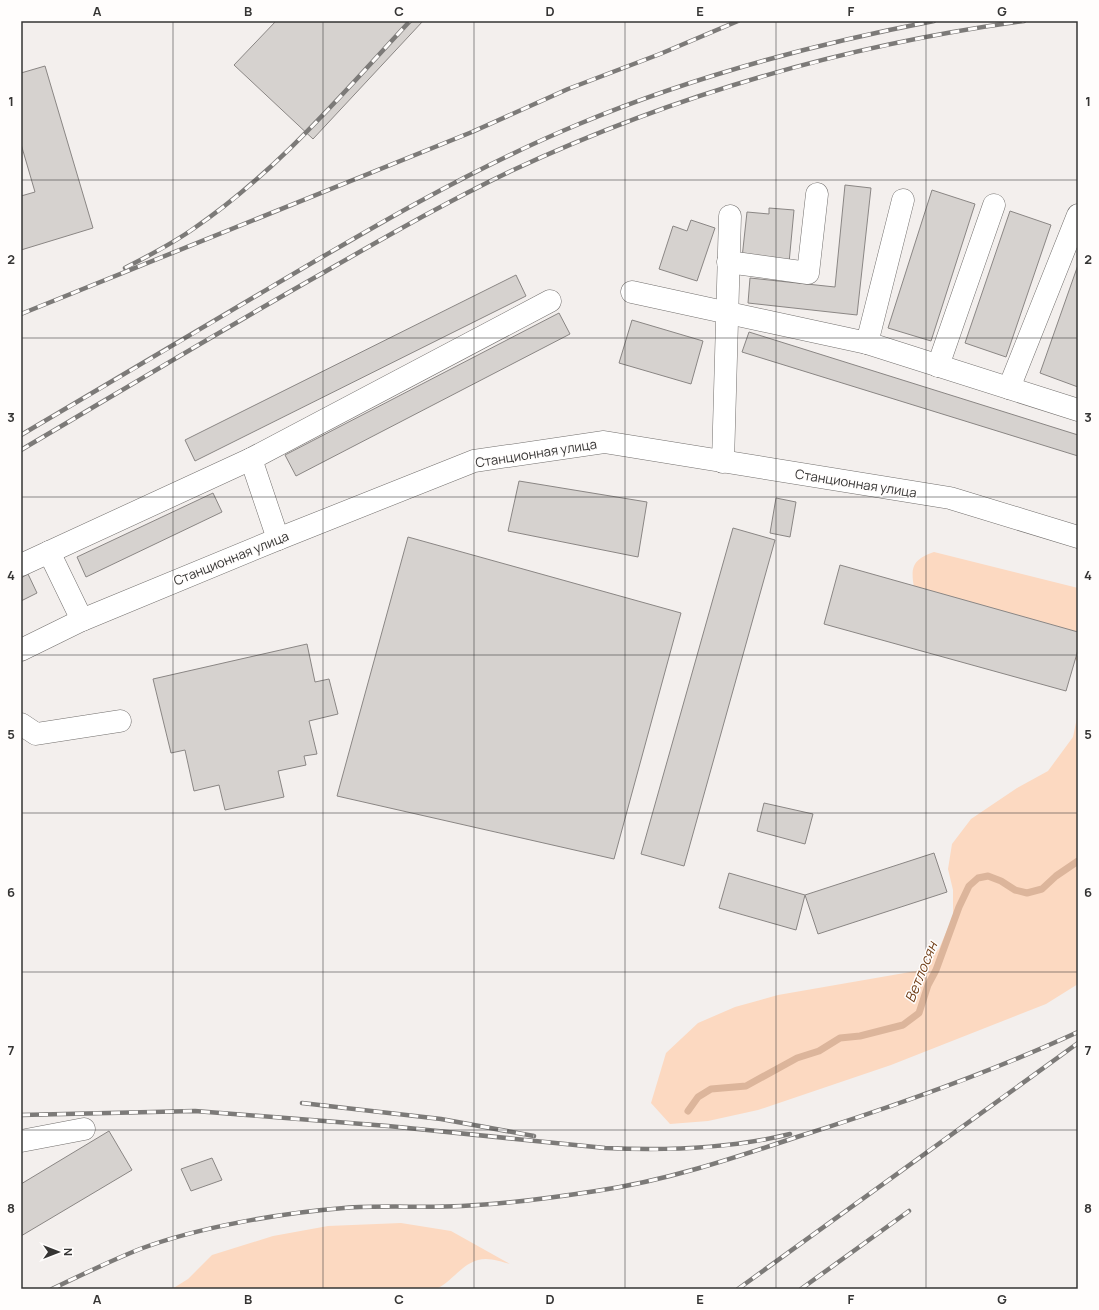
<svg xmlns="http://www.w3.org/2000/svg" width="1099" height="1310" viewBox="0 0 1099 1310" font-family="Manrope,sans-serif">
<rect width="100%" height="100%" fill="#f3efed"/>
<g fill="#fcd9c1">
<path d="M 934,552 L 1078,588 L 1078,662 L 1061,647 L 914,587 C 910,566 914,559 934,552 Z"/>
<polygon points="1078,713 1078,984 1046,1004 891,1065 758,1110 708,1121 670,1124 651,1103 666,1053 698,1023 735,1007 778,995 916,971 939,949 953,916 953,890 948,869 952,844 971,819 1017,788 1048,771 1073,737"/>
<path d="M 401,1223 L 451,1231 L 510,1264 C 503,1262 493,1259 486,1259 C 464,1259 454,1281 436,1289 L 172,1289 L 188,1279 L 212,1255 L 273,1236 L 328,1226 Z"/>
</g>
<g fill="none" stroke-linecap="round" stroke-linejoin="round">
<polyline stroke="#dcb59b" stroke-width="7" points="688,1111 698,1097 711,1089 746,1086 797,1058 819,1051 840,1038 860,1036 903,1025 919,1013 928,985 936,970 959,907 969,886 978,878 988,876 1001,881 1015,890 1027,893 1042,889 1056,876 1078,861"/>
</g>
<g fill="#d6d2cf" stroke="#8a8684">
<polygon points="276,21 423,21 313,139 234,65"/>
<polygon points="45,66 93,228 21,250 21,196 35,192 21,144 21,73"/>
<polygon points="845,185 871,188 857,315 748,303 750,278 835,287"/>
<polygon points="932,190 975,204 931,341 888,328"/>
<polygon points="769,208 794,210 789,263 742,258 747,212 769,214"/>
<polygon points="1010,211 1051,225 1006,357 965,343"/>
<polygon points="691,220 715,228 697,281 659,269 673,226 687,231"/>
<polygon points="1078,265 1078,387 1040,373"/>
<polygon points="516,275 526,296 195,461 185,440"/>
<polygon points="559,313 570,334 296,476 285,455"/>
<polygon points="632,320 703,341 691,384 619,363"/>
<polygon points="749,332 1078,435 1078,456 742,352"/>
<polygon points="519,481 647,502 638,557 508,531"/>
<polygon points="213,493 222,512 86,577 77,557"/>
<polygon points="776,498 796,502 790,537 770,533"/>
<polygon points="733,528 775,540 684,866 641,854"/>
<polygon points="408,537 681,613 614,859 337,796"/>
<polygon points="840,565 1078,632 1078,650 1066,691 824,624"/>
<polygon points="28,574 37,593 21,601 21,578"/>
<polygon points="307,644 315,682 329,679 338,714 309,721 317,754 304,756 306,765 278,771 284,797 225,810 219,785 194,791 185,750 171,753 153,679"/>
<polygon points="764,803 813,814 805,844 757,831"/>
<polygon points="934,853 947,892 818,934 805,895"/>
<polygon points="729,873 805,895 796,930 719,908"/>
<polygon points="109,1131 132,1170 21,1236 21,1184"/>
<polygon points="212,1158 222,1180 191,1191 181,1169"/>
</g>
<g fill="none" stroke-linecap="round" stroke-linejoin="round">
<defs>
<g id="minor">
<polyline points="728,262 808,273 817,194"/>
<polyline points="632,292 867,343 1078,410"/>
<polyline points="867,343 903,200"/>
<polyline points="938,366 994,205"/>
<polyline points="1009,388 1078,215"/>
<polyline points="251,459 278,539"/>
<polyline points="723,462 730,216"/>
<polyline points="49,552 82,620"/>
<polyline points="21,565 251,459 550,301"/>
<polyline points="21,650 82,620 278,539 474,461 604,442 950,498 1078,537"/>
<polyline points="21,724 36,734 120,721"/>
<polyline points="21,1141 84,1129"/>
</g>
</defs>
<use href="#minor" stroke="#726f6d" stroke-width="23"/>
<use href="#minor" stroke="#fff" stroke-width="22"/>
<defs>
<g id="rail">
<path d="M 125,268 C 148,256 172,244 193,229 C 277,172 342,94 410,21"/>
<polyline points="21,314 472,132 568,89 660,54 738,21"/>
<path d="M 21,435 C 101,388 181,341 261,293 C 364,232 468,170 579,124 C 692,77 814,44 934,21"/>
<path d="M 21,450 C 121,391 220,331 321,274 C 384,238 446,202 511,171 C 672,96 847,45 1024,21"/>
<polyline points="302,1103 441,1119 534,1136"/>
<path d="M 21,1115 L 195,1111 L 388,1126 L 605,1148 C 667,1151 729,1149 790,1134"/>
<path d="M 52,1289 C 81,1275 110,1261 140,1249 C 199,1227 281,1213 344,1208 C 383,1205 423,1208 462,1206 C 507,1204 551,1198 596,1191 C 665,1181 731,1159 797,1137 C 892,1107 987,1074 1078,1032"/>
<polyline points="738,1289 1078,1043"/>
<polyline points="801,1289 909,1211"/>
</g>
</defs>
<use href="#rail" stroke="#7c7a78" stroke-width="4.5"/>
<use href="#rail" stroke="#fffdfc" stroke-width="3" stroke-dasharray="9" stroke-linecap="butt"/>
</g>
<path fill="none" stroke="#353433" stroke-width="1" stroke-opacity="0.55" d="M 173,21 L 173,1289M 323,21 L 323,1289M 474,21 L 474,1289M 625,21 L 625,1289M 776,21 L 776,1289M 926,21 L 926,1289M 21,180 L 1078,180M 21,338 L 1078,338M 21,497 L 1078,497M 21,655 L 1078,655M 21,813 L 1078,813M 21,972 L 1078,972M 21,1130 L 1078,1130"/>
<g text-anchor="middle" stroke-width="3" stroke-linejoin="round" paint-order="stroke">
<g font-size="13" fill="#353433" stroke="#fffdfc">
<text transform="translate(536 453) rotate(-9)" y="5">Станционная улица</text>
<text transform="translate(856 483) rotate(9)" y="5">Станционная улица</text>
<text transform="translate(231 558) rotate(-22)" y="5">Станционная улица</text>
</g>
<g font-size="14" font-style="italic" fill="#724019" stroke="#fffdfc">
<text transform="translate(921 972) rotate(-68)" y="5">Ветлосян</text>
</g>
</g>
<rect width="1099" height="1310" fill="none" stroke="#fffdfc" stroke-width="44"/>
<g transform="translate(58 1252) rotate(90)" stroke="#fffdfc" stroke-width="3" paint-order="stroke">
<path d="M0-3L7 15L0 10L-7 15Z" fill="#353433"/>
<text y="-6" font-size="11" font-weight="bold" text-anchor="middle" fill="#353433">N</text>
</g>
<rect x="22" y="22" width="1055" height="1266" fill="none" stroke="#353433" stroke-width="1.5"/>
<g font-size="13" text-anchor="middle" font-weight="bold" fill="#353433">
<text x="97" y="16">A</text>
<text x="248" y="16">B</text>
<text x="399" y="16">C</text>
<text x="550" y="16">D</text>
<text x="700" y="16">E</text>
<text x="851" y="16">F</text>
<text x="1002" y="16">G</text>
<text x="11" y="106">1</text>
<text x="1088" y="106">1</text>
<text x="11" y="264">2</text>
<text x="1088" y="264">2</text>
<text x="11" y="422">3</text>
<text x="1088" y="422">3</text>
<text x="11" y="580">4</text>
<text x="1088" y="580">4</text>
<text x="11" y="739">5</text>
<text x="1088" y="739">5</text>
<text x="11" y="897">6</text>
<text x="1088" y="897">6</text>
<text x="11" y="1055">7</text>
<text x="1088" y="1055">7</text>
<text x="11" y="1213">8</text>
<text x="1088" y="1213">8</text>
<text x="97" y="1304">A</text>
<text x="248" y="1304">B</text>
<text x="399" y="1304">C</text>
<text x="550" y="1304">D</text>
<text x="700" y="1304">E</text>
<text x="851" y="1304">F</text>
<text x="1002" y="1304">G</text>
</g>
</svg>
